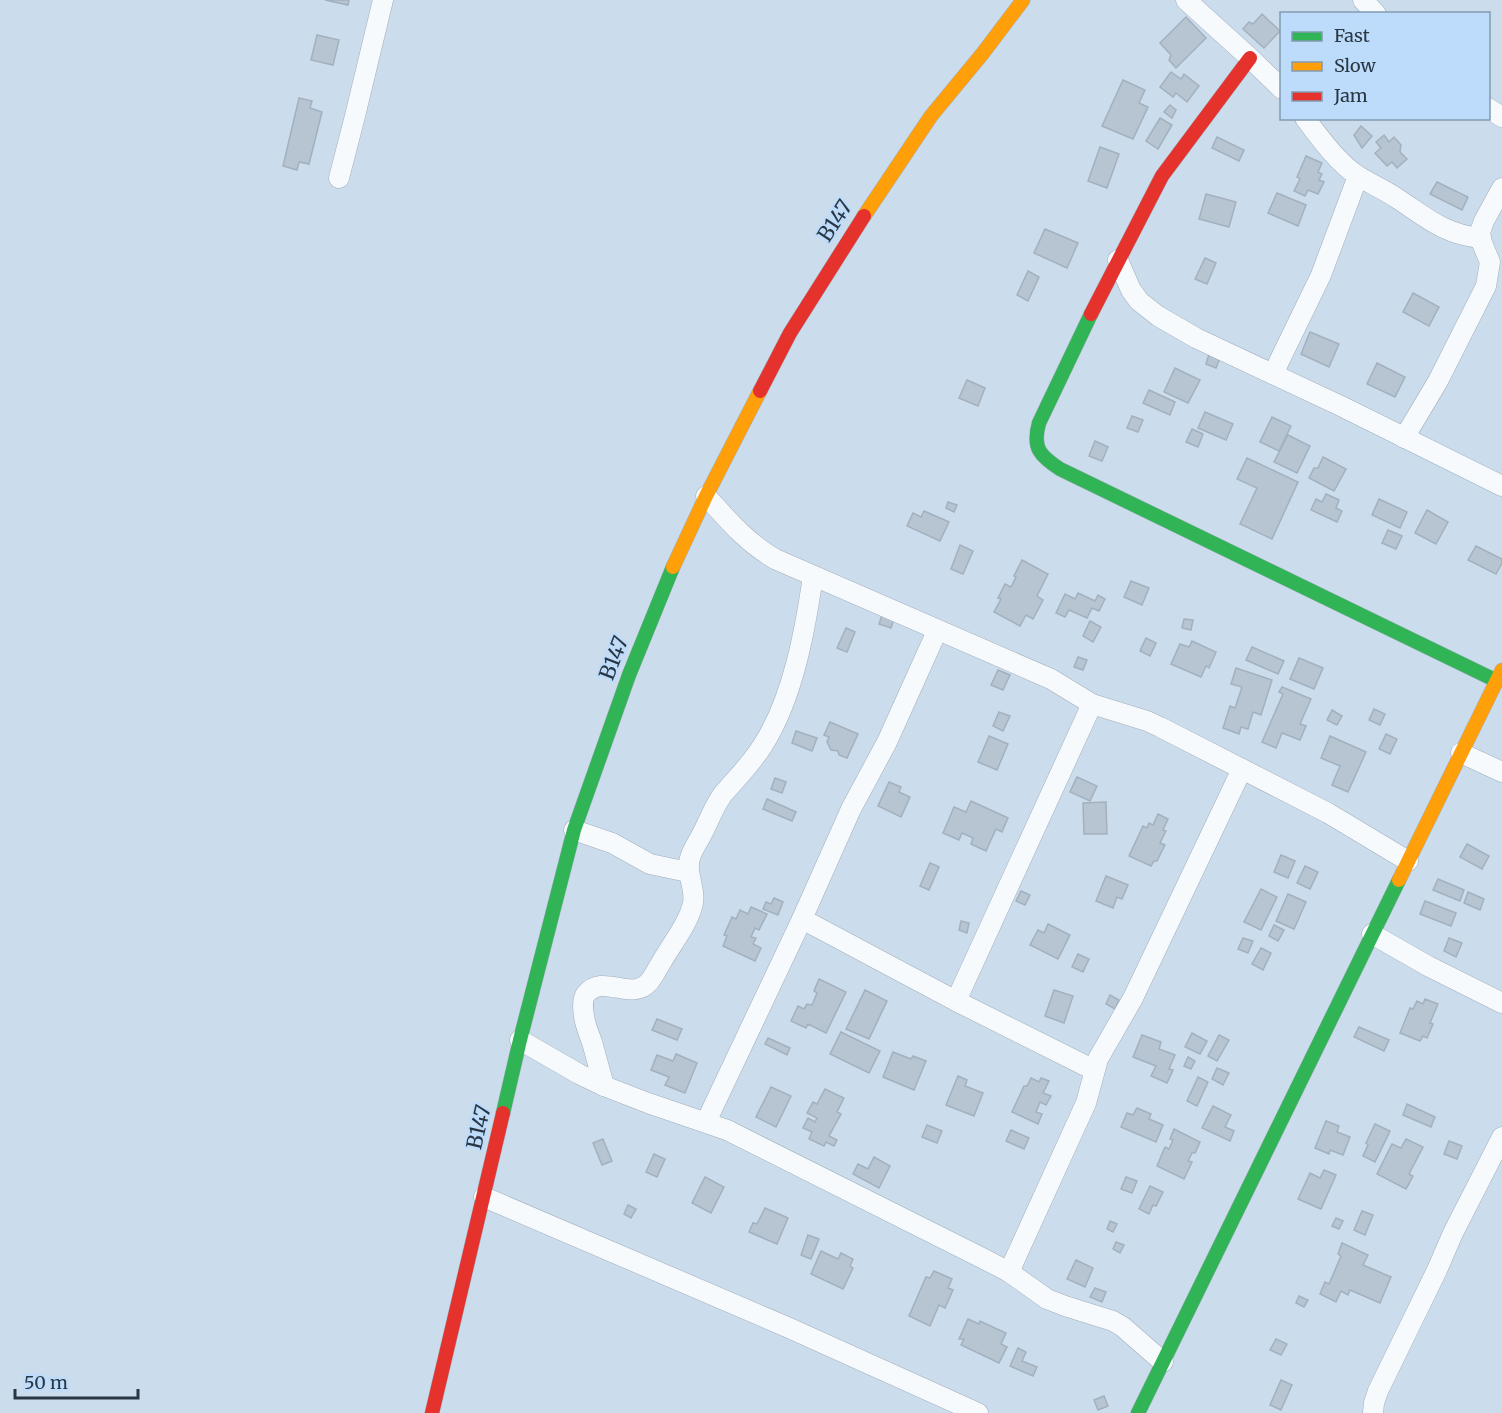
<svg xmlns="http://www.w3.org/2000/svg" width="1502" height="1413" viewBox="0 0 1502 1413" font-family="Merriweather,serif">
<rect width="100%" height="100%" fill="#cbdced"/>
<g fill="#b7c5d2" stroke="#a3b1be" stroke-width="1.5">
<polygon points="325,0 349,0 348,5"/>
<polygon points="1262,14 1280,31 1264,48 1243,29 1249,22 1253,24"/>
<polygon points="1186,17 1206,38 1176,68 1169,60 1171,55 1160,43"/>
<polygon points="317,35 339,40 333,65 311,60"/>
<polygon points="1171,72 1181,79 1184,74 1199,86 1187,102 1176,93 1173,97 1160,87"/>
<polygon points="1123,80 1145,90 1139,103 1148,107 1133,139 1102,126"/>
<polygon points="299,98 312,101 310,108 322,112 309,164 299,162 297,170 283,166"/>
<polygon points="1170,105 1176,110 1172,118 1164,112"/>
<polygon points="1160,118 1172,125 1158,149 1146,141"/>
<polygon points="1361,126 1372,136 1362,148 1354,135"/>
<polygon points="1384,135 1389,142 1394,137 1401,145 1400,152 1407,159 1397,168 1392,162 1387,166 1375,153 1381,148 1376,142"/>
<polygon points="1217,137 1244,150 1239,161 1212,148"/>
<polygon points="1100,147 1119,154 1107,188 1088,181"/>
<polygon points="1306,156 1322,163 1318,172 1322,174 1319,180 1324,182 1318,194 1308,190 1305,196 1294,191 1300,179 1297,177"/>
<polygon points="1437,182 1468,197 1462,210 1430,194"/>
<polygon points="1277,193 1306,205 1298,226 1268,213"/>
<polygon points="1206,194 1236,202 1229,227 1199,219"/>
<polygon points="1045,229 1078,243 1067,268 1034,253"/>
<polygon points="1205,258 1216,263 1207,284 1195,279"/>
<polygon points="1028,271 1039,277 1028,301 1017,295"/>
<polygon points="1413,293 1439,307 1429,326 1403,312"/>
<polygon points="1310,332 1339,344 1329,367 1301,354"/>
<polygon points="1209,354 1220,358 1216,368 1206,364"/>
<polygon points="1377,363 1405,377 1395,397 1367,384"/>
<polygon points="1175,368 1200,380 1188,403 1164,392"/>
<polygon points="967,380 985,388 978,406 959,398"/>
<polygon points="1149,390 1175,402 1170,415 1143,403"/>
<polygon points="1205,412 1233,424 1226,440 1198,428"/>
<polygon points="1132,416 1143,420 1138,432 1127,428"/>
<polygon points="1272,417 1291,426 1279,451 1260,442"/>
<polygon points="1192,429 1203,434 1198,447 1186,442"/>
<polygon points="1288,435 1310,446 1297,473 1274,462"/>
<polygon points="1095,441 1108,447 1102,461 1089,456"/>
<polygon points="1323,457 1346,469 1334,491 1309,478 1314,468 1318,468"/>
<polygon points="1247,458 1298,482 1272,539 1240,524 1257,488 1237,479"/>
<polygon points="1326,494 1339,500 1336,508 1342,511 1337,522 1311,510 1316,499 1322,502"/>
<polygon points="1379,499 1407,512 1400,528 1372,515"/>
<polygon points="948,502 957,505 954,512 946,508"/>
<polygon points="1427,510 1448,522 1436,544 1415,533"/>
<polygon points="924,511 949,522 940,541 907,526 913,513 921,517"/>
<polygon points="1388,530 1402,536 1396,549 1382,543"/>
<polygon points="960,545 973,551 963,574 951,569"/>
<polygon points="1476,546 1502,559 1502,563 1496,574 1468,560"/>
<polygon points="1022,560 1048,574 1037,596 1043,600 1033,619 1026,615 1020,626 994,612 1001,599 998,598 1005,584 1011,587 1016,577 1014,576"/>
<polygon points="1131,581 1149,588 1142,605 1124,597"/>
<polygon points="1078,593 1095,601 1098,595 1105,599 1099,611 1092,608 1087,618 1069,610 1065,617 1056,613 1065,594 1075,599"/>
<polygon points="882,615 894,619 891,628 879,624"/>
<polygon points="1184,619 1193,620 1191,630 1182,628"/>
<polygon points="1090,621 1101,627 1093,642 1083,636"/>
<polygon points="846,628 855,632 847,652 837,648"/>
<polygon points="1146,638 1156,643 1150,656 1140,651"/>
<polygon points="1192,641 1216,652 1209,668 1206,666 1201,677 1171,664 1180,644 1189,647"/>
<polygon points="1252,647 1284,661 1278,674 1246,660"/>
<polygon points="1078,657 1087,660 1083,670 1074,667"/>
<polygon points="1299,658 1323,668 1314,689 1290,679"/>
<polygon points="1236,668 1272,680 1261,715 1253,712 1248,729 1241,727 1239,734 1223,728 1230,706 1235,708 1242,687 1231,684"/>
<polygon points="998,670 1010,675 1003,690 991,685"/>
<polygon points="1282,687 1311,699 1300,724 1306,726 1300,740 1282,733 1276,748 1262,742 1283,694 1279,692"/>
<polygon points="1374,709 1385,714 1380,725 1369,720"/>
<polygon points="1332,710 1342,716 1337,725 1327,720"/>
<polygon points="999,712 1010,716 1003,731 993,726"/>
<polygon points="830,722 858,734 847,758 839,755 838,751 831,750 827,742 829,737 824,735"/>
<polygon points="796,731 817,738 812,751 792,743"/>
<polygon points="1386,734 1397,739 1390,754 1379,749"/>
<polygon points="989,736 1008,744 997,770 978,762"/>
<polygon points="1330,736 1366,752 1348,792 1332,785 1340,766 1321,758"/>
<polygon points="1077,777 1097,786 1090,801 1070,792"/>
<polygon points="775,778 786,782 782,793 771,789"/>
<polygon points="889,782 901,787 899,792 910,797 901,817 878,806"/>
<polygon points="767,799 796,812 792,821 763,809"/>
<polygon points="971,801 1008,818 1002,832 996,829 986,851 971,844 973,838 962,833 959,840 943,833 954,807 966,812"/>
<polygon points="1106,802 1107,834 1084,834 1083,803"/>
<polygon points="1158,814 1168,819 1163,830 1166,831 1160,843 1165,845 1157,861 1154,861 1151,866 1129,856 1143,826 1147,828 1149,823 1153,825"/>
<polygon points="1467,844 1489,856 1482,869 1460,857"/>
<polygon points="1281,855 1295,861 1288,878 1274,872"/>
<polygon points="930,863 939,867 929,890 920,886"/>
<polygon points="1305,866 1318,872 1310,889 1297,883"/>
<polygon points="1106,876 1128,885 1122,899 1117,897 1113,908 1096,901"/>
<polygon points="1438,879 1464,890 1460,901 1433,890"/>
<polygon points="1261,889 1277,897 1261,930 1244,922"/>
<polygon points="1021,891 1030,895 1025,905 1016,901"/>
<polygon points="1468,892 1484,899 1480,910 1464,903"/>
<polygon points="1288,894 1306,902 1294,929 1276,921"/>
<polygon points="774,898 783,902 778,915 763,909 766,902 771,904"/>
<polygon points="1425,901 1456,913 1451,926 1420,914"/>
<polygon points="751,907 767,914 759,930 755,928 751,937 756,938 753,944 761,948 755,961 723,946 727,936 724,935 732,917 736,919 740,910 748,914"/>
<polygon points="961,921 969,923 967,933 959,930"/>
<polygon points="1048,924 1070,935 1058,959 1030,945 1038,930 1044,933"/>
<polygon points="1274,925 1284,930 1278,941 1269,936"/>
<polygon points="1243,938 1253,941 1248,953 1238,949"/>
<polygon points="1449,938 1462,943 1456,957 1444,951"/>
<polygon points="1261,948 1271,953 1263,970 1252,964"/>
<polygon points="1078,954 1089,959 1083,972 1072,967"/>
<polygon points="819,979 846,992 826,1033 808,1024 806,1028 791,1021 798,1006 804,1009 807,1004 812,1005 817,993 814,991"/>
<polygon points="865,990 887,1001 869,1039 846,1029"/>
<polygon points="1054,990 1073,996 1064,1023 1045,1016"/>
<polygon points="1110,995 1119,1000 1115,1009 1106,1004"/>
<polygon points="1425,999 1438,1004 1430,1023 1433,1024 1427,1038 1423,1036 1420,1041 1400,1033 1410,1008 1413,1009 1417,1001 1423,1004"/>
<polygon points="657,1019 682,1029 677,1040 652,1030"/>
<polygon points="1359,1027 1389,1040 1384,1051 1354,1037"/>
<polygon points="841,1032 880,1051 869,1073 830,1054"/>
<polygon points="1192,1033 1207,1041 1200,1054 1185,1047"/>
<polygon points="1142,1035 1161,1042 1159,1049 1175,1055 1169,1069 1173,1070 1167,1083 1151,1076 1156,1066 1133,1057"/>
<polygon points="1219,1035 1229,1040 1217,1061 1208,1056"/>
<polygon points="768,1038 790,1048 787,1055 765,1044"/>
<polygon points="893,1052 911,1059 913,1056 926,1061 914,1090 883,1077"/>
<polygon points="676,1054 697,1063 685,1093 665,1085 669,1077 651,1070 657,1055 673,1061"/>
<polygon points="1188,1057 1195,1061 1191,1069 1184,1066"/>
<polygon points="1217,1068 1229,1073 1223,1085 1212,1079"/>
<polygon points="958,1076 967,1080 965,1086 983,1093 974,1116 946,1105"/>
<polygon points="1198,1077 1208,1082 1197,1106 1187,1101"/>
<polygon points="1031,1078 1039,1082 1041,1078 1049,1081 1043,1093 1051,1096 1046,1105 1040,1102 1036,1112 1042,1114 1038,1124 1012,1112 1024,1086 1027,1086"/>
<polygon points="771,1087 791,1096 776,1127 756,1117"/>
<polygon points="825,1089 844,1098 837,1112 841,1114 829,1136 837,1140 834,1146 826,1142 824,1146 809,1139 812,1132 803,1128 808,1118 815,1122 817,1118 807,1113 813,1102 817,1104"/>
<polygon points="1407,1104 1435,1117 1431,1127 1403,1115"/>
<polygon points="1213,1106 1231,1115 1225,1127 1234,1131 1230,1141 1202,1128"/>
<polygon points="1137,1108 1151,1114 1149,1119 1163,1125 1156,1142 1121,1127 1127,1113 1133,1115"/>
<polygon points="1326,1121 1339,1126 1337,1132 1350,1137 1343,1155 1330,1150 1329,1154 1315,1148"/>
<polygon points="1375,1124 1390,1131 1375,1162 1363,1156 1368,1145 1366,1143"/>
<polygon points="927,1125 942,1131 937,1143 922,1137"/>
<polygon points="1174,1129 1200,1142 1195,1153 1192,1153 1188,1161 1192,1162 1184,1179 1157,1166 1165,1147 1169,1149 1173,1140 1170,1139"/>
<polygon points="1011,1130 1029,1138 1024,1149 1006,1141"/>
<polygon points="603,1139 612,1161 602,1165 593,1143"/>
<polygon points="1406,1139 1423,1147 1409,1174 1413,1176 1406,1189 1377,1174 1392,1144 1401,1148"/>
<polygon points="1449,1141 1462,1146 1457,1159 1444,1154"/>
<polygon points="654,1154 665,1159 657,1177 646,1172"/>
<polygon points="874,1157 890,1166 879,1188 853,1174 858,1164 868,1169"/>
<polygon points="1324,1170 1336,1175 1321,1209 1298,1199 1310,1173 1320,1178"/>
<polygon points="705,1177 724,1187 711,1213 692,1203"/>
<polygon points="1126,1177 1137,1181 1132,1193 1121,1189"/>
<polygon points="1150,1186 1163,1192 1156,1206 1153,1205 1149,1214 1139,1209"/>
<polygon points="628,1205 636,1209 631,1218 624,1214"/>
<polygon points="765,1208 788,1218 777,1244 749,1232 753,1223 757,1224"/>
<polygon points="1362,1211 1373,1215 1365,1235 1354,1230"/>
<polygon points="1336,1218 1343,1221 1339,1229 1332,1226"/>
<polygon points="1110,1221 1117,1224 1113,1232 1107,1229"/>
<polygon points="808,1235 819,1239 811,1259 801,1255"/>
<polygon points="1116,1242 1124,1245 1120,1253 1113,1249"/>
<polygon points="1342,1243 1368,1255 1363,1265 1391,1277 1380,1303 1350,1290 1348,1295 1341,1291 1336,1302 1320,1294 1325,1282 1329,1284 1341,1256 1338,1254"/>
<polygon points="821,1251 838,1259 841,1253 853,1259 850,1266 853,1268 843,1289 811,1274"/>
<polygon points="1076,1260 1093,1268 1085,1287 1067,1279"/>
<polygon points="934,1271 952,1279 948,1288 953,1290 945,1308 939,1305 930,1326 909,1316 926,1277 930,1278"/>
<polygon points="1095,1288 1106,1292 1102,1302 1090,1297"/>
<polygon points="1299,1296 1308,1300 1304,1307 1296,1303"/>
<polygon points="968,1319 979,1324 980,1321 1006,1333 1001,1344 1007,1347 999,1363 961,1345 964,1339 959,1339"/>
<polygon points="1276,1339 1287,1344 1281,1355 1270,1350"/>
<polygon points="1018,1348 1026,1352 1022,1361 1037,1367 1033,1376 1010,1366"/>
<polygon points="1281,1380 1292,1385 1281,1410 1270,1405"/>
<polygon points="1104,1396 1108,1406 1098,1410 1094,1400"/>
</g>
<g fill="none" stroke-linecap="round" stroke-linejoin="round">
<defs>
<g id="street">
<polyline points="1186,0 1250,58 1282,89"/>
<polyline points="1363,0 1376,14"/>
<polyline points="1488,108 1502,117"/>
<path d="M 1305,118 C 1319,137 1338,163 1358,176 C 1371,184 1385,190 1398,199 C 1427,218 1444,234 1480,238"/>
<polyline points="339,178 355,116 383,0"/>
<polyline points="1118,260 1131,290 1139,301 1158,316 1196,338 1343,407 1502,486"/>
<polyline points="1273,374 1321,275 1358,176"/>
<polyline points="1404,438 1438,381 1486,286 1490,262 1482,243 1480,232 1484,221 1502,188"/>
<path d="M 706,496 C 728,520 746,542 775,559 L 1051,679 L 1092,704 L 1147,721 L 1160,727 L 1328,813 L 1408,861"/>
<polyline points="1461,753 1502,772"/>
<polyline points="574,830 612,843 650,864 688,872"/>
<polyline points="802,919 956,1001 1094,1070"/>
<polyline points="1372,934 1428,966 1502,1003"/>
<polyline points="956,1001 1092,704"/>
<polyline points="520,1040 579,1074 604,1086 648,1103 727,1130 986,1260 1009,1272 1047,1299 1065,1306 1113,1321 1123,1327 1163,1362"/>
<path d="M 604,1086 C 600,1071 596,1057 592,1042 C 589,1034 585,1025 584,1016 C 583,1010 582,999 586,994 C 603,973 631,1002 649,982 C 654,976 657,969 661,963 C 671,945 689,923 693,903 C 696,888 685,873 690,858 C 692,850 698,842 702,834 C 709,821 714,806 723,794 C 737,778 752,763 763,745 C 793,698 805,631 813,576"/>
<polyline points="706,1122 802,919 851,809 887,742 937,631"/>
<polyline points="484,1197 787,1327 978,1413"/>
<polyline points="1009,1272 1086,1103 1098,1059 1133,998 1242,769"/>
<polyline points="1373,1413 1374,1403 1378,1391 1437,1270 1453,1233 1502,1137"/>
</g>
<g id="fast">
<path d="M 1091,314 L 1039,423 C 1032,448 1040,456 1060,469 L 1497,681"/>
<polyline points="503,1113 520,1040 574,830 629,675 673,567"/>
<polyline points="1138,1413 1399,880"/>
</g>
<g id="slow">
<polyline points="864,216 931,116 983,53 1023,0"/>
<polyline points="673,567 706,496 760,391"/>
<polyline points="1399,880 1502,670"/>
</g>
<g id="jam">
<polyline points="1091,314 1162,176 1250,58"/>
<polyline points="760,391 790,333 864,216"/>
<polyline points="432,1413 503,1113"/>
</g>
</defs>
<use href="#street" stroke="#a1aebb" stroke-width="21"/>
<use href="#fast" stroke="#a1aebb" stroke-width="15"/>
<use href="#slow" stroke="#a1aebb" stroke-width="15"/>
<use href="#jam" stroke="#a1aebb" stroke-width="15"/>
<use href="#street" stroke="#f7fafc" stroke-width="20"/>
<use href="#fast" stroke="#30b455" stroke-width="14"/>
<use href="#slow" stroke="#ff9f0a" stroke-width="14"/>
<use href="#jam" stroke="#e5322d" stroke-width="14"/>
</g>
<g text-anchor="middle" stroke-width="4.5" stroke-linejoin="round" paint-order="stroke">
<g font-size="21" fill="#2a3743" stroke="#bddcfb">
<text transform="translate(835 221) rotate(-57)" y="7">B147</text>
<text transform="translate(614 658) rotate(-69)" y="7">B147</text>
<text transform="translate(479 1127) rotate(-77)" y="7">B147</text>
</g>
</g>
<rect x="1280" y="12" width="210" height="108" fill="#bddcfb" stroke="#829ab1" stroke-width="1.5"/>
<rect x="1292" y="32" width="30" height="9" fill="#30b455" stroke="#829ab1" stroke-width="1.5"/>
<text x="1334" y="42" font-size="18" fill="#2a3743">Fast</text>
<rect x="1292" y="62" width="30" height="9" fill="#ff9f0a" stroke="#829ab1" stroke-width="1.5"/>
<text x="1334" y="72" font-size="18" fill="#2a3743">Slow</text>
<rect x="1292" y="92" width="30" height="9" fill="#e5322d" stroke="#829ab1" stroke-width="1.5"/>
<text x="1334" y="102" font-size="18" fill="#2a3743">Jam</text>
<path d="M15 1389v9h123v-9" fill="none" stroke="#2a3743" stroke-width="3"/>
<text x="24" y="1389" font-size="18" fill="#2a3743" stroke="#bddcfb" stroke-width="4.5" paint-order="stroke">50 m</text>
</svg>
